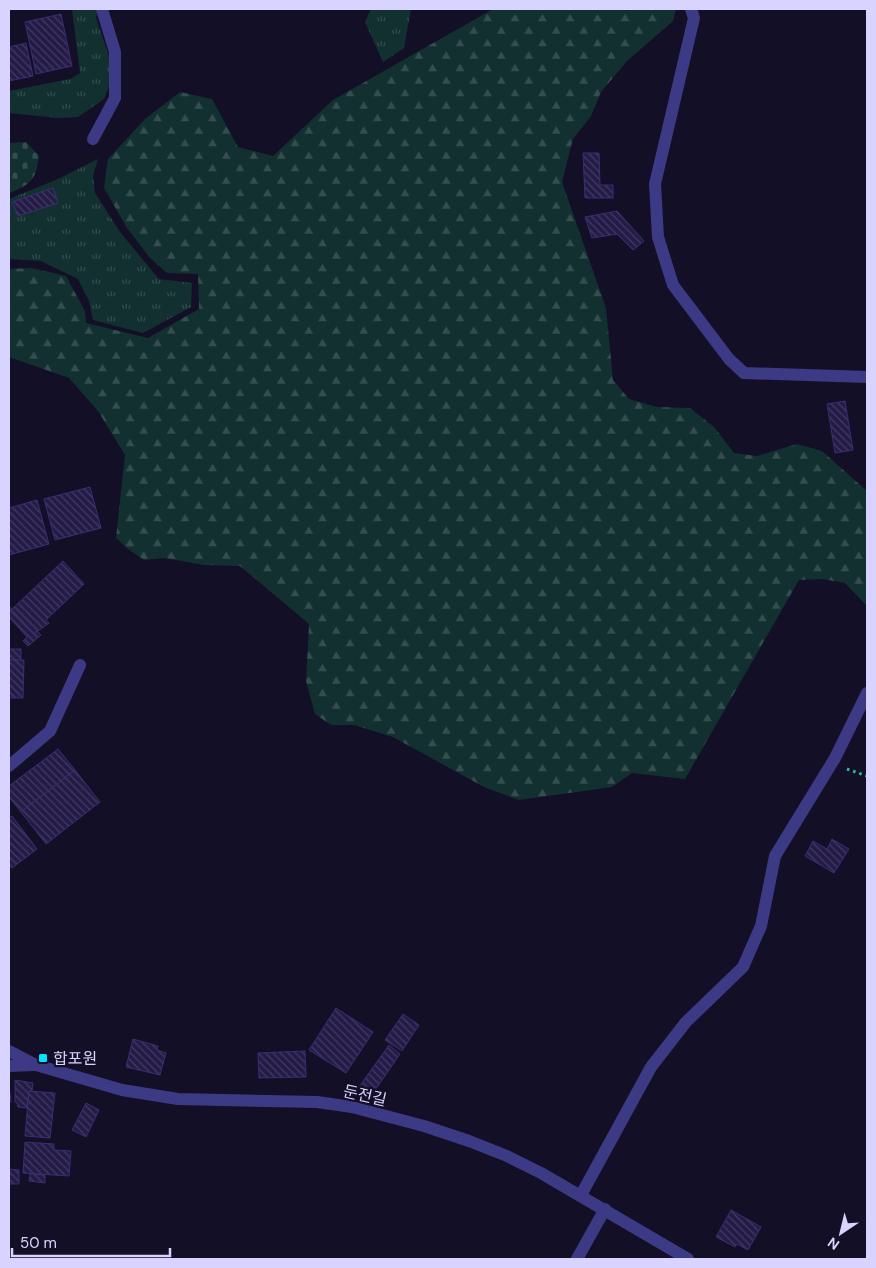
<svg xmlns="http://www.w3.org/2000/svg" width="876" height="1268" viewBox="0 0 876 1268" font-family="'DM Sans','Noto Sans KR',sans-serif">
<defs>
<pattern id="grass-tufts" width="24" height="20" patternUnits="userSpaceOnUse" patternTransform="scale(1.25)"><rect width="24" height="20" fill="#12302f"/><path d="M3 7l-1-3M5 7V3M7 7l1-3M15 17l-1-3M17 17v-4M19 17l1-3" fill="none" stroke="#344d4e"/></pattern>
<pattern id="forest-firs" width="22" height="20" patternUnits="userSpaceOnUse" patternTransform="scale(1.25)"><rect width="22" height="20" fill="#12302f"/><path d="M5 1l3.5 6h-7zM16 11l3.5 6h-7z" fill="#344d4e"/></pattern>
<pattern id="cemetery-stones" width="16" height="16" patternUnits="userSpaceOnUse" patternTransform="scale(1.25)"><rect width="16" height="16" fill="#12302f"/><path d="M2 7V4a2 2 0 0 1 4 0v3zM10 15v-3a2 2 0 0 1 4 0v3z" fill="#344d4e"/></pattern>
<pattern id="building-back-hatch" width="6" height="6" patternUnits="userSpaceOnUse" patternTransform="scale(1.25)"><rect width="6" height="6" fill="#241b47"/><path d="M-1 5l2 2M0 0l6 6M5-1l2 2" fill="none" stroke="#433b63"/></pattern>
</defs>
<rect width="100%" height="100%" fill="#130f26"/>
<g fill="url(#grass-tufts)">
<polygon points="72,9 98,9 96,18 110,59 109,86 104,99 78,117 58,118 9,113 9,91 70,79 80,73"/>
<polygon points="371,9 411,9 404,48 383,62 365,22"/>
<polygon points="98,159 93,176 95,193 120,232 159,279 192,283 191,307 143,333 93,320 89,301 78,279 41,261 9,259 9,199 58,179"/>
</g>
<polygon fill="url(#forest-firs)" points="493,9 676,9 673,21 627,61 601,92 591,116 573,139 562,182 606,308 613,380 629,399 657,407 690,408 714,427 734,453 757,456 797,444 822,451 867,491 867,606 845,583 822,579 799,580 685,779 632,773 612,787 519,800 484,787 393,737 354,725 331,725 315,714 306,681 309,624 240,566 204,565 165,558 144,560 128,549 116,538 125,455 98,411 69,378 9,357 9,269 32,268 66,276 85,311 86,323 148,338 199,309 198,274 167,273 150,258 127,228 104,188 108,159 145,119 180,92 212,99 238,147 273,156 333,100"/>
<path fill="url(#cemetery-stones)" d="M 26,142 L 39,156 C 36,179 31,185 9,193 L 9,143 Z"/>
<g fill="url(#building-back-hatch)" stroke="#3b2d73">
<polygon points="61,14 72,66 36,74 25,22"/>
<polygon points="26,43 33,76 9,81 9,47"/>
<polygon points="583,153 599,153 600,185 613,185 613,198 585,198"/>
<polygon points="53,188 58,203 18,216 12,202"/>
<polygon points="617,211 644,241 633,250 617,234 592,238 585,217"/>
<polygon points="845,401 853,450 835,453 827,404"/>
<polygon points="90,487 101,528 55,540 44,499"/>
<polygon points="37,500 49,544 9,555 9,508"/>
<polygon points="63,561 84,584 46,620 49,623 34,634 11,610"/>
<polygon points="9,606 34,634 37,631 41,635 28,646 23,641 27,637 9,617"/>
<rect x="9" y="649" width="12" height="11"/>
<polygon points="9,660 24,660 23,698 9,698"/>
<polygon points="58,749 75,770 21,812 9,797 9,786"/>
<polygon points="75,770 100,802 46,844 21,812"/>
<polygon points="12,816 37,849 12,868 9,864 9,818"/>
<polygon points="832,839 849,849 834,873 805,856 813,841 827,849"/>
<polygon points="336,1008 373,1032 346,1073 309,1050"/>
<polygon points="403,1014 419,1025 402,1051 385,1040"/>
<polygon points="133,1039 158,1046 157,1050 166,1053 160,1075 126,1067"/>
<polygon points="389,1045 400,1054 371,1096 359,1087"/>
<polygon points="305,1051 306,1077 259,1078 258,1053"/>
<polygon points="15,1080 33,1083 32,1091 29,1091 27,1108 18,1107 17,1103 15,1102"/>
<polygon points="9,1085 11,1102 9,1102"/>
<polygon points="29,1091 55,1093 50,1138 25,1136"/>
<polygon points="86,1103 99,1110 86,1137 72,1130"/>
<polygon points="25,1142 54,1144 54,1150 71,1151 69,1176 23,1173"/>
<polygon points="9,1169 19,1170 19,1184 9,1184"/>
<polygon points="30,1174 45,1175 45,1183 29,1181"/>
<polygon points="731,1210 761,1227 748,1250 737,1244 735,1247 716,1237"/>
</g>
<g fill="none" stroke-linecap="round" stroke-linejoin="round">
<polyline stroke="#2fb8b0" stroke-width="3" stroke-dasharray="2.5 4" stroke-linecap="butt" points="847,769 867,776"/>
<g stroke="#3d3a85" stroke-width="12">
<polyline points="691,9 694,18 655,184 658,237 673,285 729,359 744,373 867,377"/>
<polyline points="93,139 115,98 115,52 102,9"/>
<polyline points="9,766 50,731 80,665"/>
<polyline points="9,1051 36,1065 122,1090 178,1099 317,1102 352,1107 424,1126 469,1141 507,1156 541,1173 688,1259"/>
<polyline points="9,1066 34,1065"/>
<polyline points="581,1195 651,1067 686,1022 743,967 761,926 775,856 835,758 867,693"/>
<polyline points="577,1259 605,1209"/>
</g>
</g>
<rect fill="#00e5ff" stroke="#130f26" stroke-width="2" x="38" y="1053" width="10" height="10" rx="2.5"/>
<g text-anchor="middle" stroke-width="4.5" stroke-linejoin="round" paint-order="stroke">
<g font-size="16" fill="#d9d4ff" stroke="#130f26" text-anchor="start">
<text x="53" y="1064">합포원</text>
</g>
<g font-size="16" fill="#d9d4ff" stroke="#130f26">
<text transform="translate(365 1095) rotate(13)" y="6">둔전길</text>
</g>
</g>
<rect width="876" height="1268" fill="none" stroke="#d9d4ff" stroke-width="20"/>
<g transform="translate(841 1233) rotate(215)" stroke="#130f26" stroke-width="4" paint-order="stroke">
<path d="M0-4L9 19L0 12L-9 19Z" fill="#d9d4ff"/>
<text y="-8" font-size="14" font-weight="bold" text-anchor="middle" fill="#d9d4ff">N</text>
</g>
<path d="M12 1248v8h158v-8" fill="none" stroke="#d9d4ff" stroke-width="2.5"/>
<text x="20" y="1248" font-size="15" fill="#d9d4ff" stroke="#130f26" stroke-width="4" paint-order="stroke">50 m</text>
</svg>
